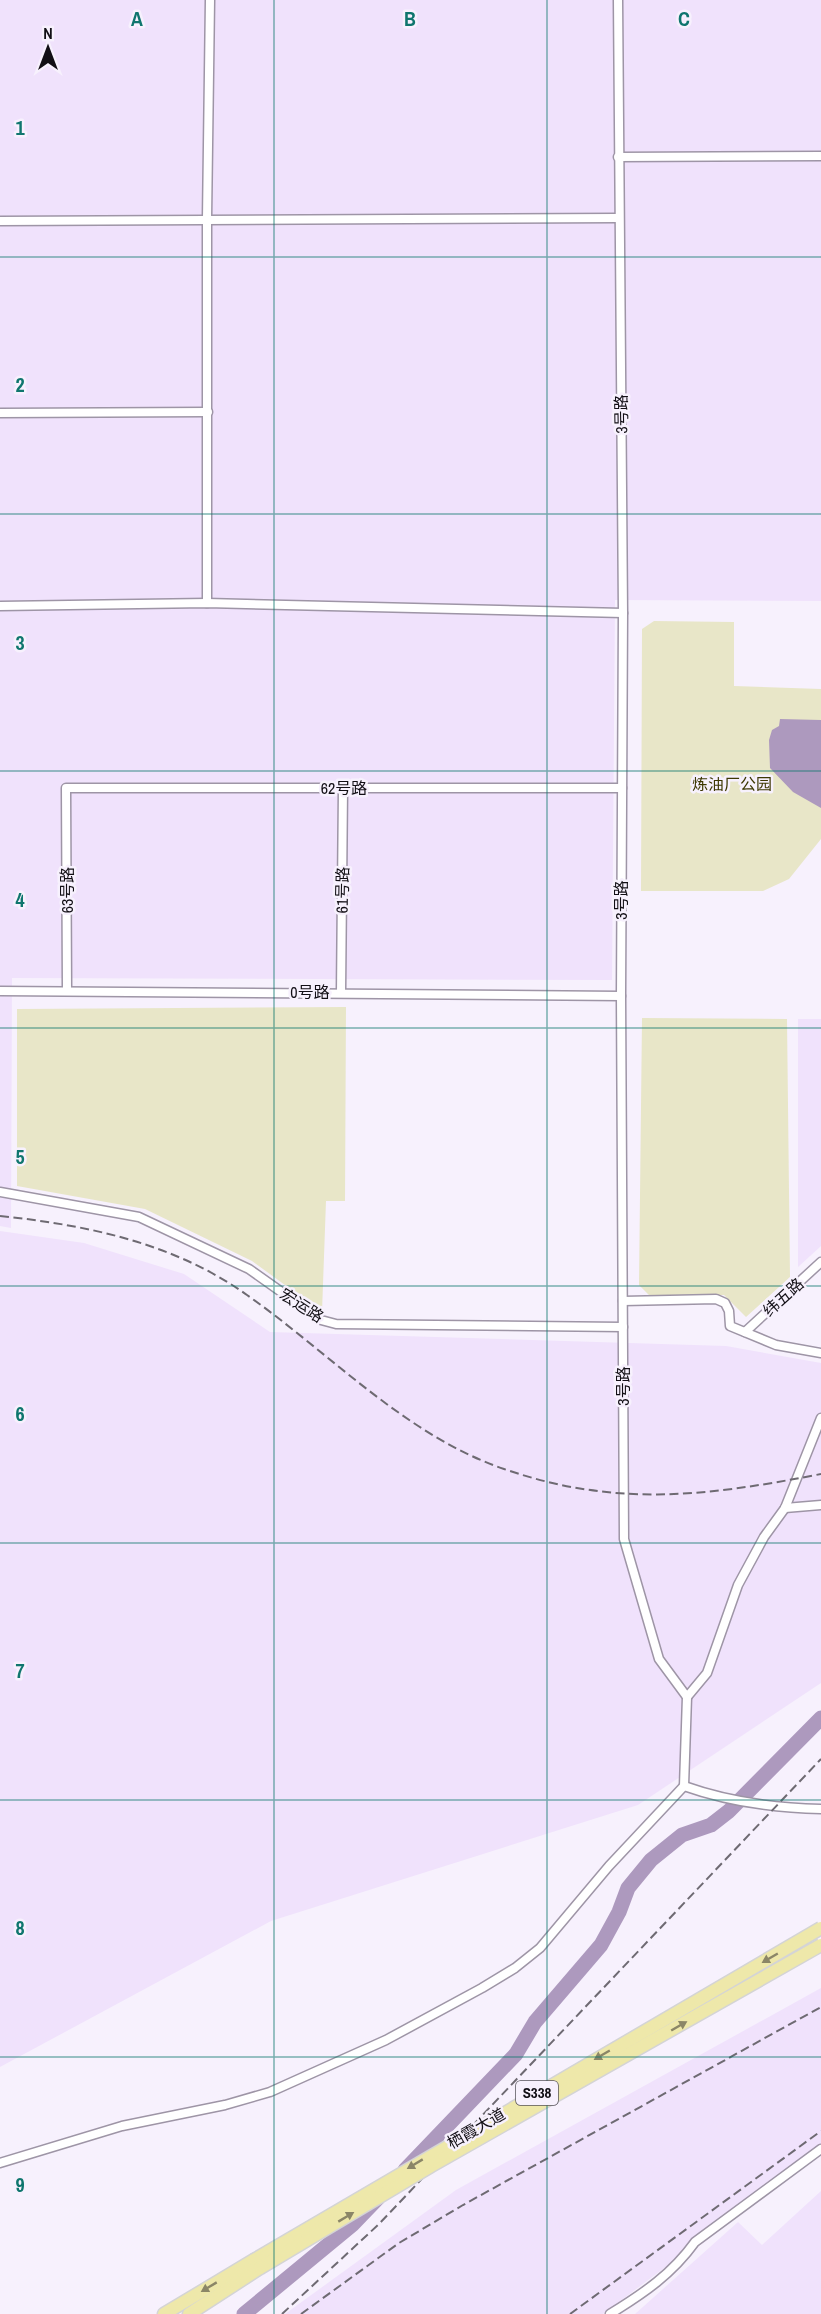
<svg xmlns="http://www.w3.org/2000/svg" width="821" height="2314" viewBox="0 0 821 2314" font-family="'Archivo Narrow','Noto Sans SC',sans-serif">
<rect width="100%" height="100%" fill="#f7f1fd"/>
<g fill="#f0e2fc">
<polygon points="0,0 821,0 821,601 615,600 612,980 12,978 11,1228 0,1226"/>
<polygon points="798,1019 821,1019 821,1246 798,1267"/>
<polygon points="0,1231 84,1243 184,1274 270,1332 726,1346 821,1363 821,1683 638,1805 271,1921 0,2067"/>
<polygon points="821,1988 821,2150 603,2314 285,2314 456,2190"/>
<polygon points="821,2191 821,2314 635,2314 738,2222 762,2245"/>
</g>
<g fill="#e8e6c8">
<polygon points="654,621 734,622 734,686 821,689 821,839 789,879 763,891 641,891 642,629"/>
<polygon points="346,1007 345,1201 326,1201 322,1312 252,1261 145,1209 17,1186 17,1009"/>
<polygon points="642,1018 787,1019 790,1277 746,1317 724,1295 651,1297 639,1285"/>
</g>
<polygon fill="#ad99be" points="780,719 821,720 821,808 793,792 770,768 769,740 772,730 779,726"/>
<g fill="none" stroke-linecap="round" stroke-linejoin="round">
<g stroke="#ad99be" stroke-width="15">
<polyline points="405,2170 516,2054 535,2022 601,1945 619,1912 628,1888 651,1860 682,1835 711,1825 729,1811 821,1718"/>
<polyline points="244,2314 352,2225 378,2198"/>
</g>
<defs>
<g id="minor">
<polyline points="618,0 623,613 621,996 624,1539 659,1659 687,1697 684,1786"/>
<polyline points="618,157 821,156"/>
<polyline points="0,221 618,218"/>
<polyline points="0,413 208,412"/>
<polyline points="207,603 207,218 210,0"/>
<polyline points="0,606 207,603 623,613"/>
<polyline points="0,991 621,996"/>
<polyline points="67,991 66,788 622,788"/>
<polyline points="341,992 343,788"/>
<polyline points="0,1192 139,1217 249,1269 321,1320 336,1324 623,1327"/>
<polyline points="623,1301 716,1299 725,1303 729,1311 730,1326 776,1345 821,1353"/>
<polyline points="745,1332 821,1262"/>
<polyline points="785,1508 821,1505"/>
<polyline points="687,1697 707,1673 738,1585 764,1537 785,1508 821,1418"/>
<path d="M 684,1786 C 729,1802 774,1808 821,1809"/>
<polyline points="0,2163 122,2126 225,2105 270,2092 386,2040 482,1988 515,1968 540,1948 609,1866 684,1786"/>
<path d="M 610,2314 C 644,2293 672,2274 695,2242 L 821,2149"/>
</g>
<g id="primary">
<polyline points="164,2314 254,2260"/>
<polyline points="189,2314 260,2268"/>
</g>
</defs>
<use href="#minor" stroke="#9e95a6" stroke-width="11"/>
<use href="#primary" stroke="#d4d4d5" stroke-width="15"/>
<use href="#minor" stroke="#fff" stroke-width="8"/>
<use href="#primary" stroke="#eee8aa" stroke-width="12"/>
<g stroke="#6e6a72" stroke-width="2" stroke-dasharray="9 4.5" stroke-linecap="butt">
<path d="M 0,1216 C 87,1225 174,1243 247,1295 C 331,1354 405,1435 504,1469 C 617,1508 707,1496 821,1474"/>
<polyline points="282,2314 379,2224 821,1759"/>
<polyline points="301,2314 399,2243 463,2205 821,2007"/>
<polyline points="570,2314 821,2131"/>
</g>
<defs>
<g id="primary-bridge">
<polyline points="254,2260 821,1928"/>
<polyline points="260,2268 431,2166 821,1945"/>
</g>
</defs>
<use href="#primary-bridge" stroke="#d4d4d5" stroke-width="15" stroke-linecap="butt"/>
<use href="#primary-bridge" stroke="#eee8aa" stroke-width="12"/>
</g>
<defs><path id="oneway-solid" d="M-6-.8H1V-3.2L6.5 0L1 3.2V.8H-6Z" transform="scale(1.5)"/></defs>
<g fill="#8b8667">
<use href="#oneway-solid" transform="translate(770 1958) rotate(150)"/>
<use href="#oneway-solid" transform="translate(679 2026) rotate(-30)"/>
<use href="#oneway-solid" transform="translate(602 2055) rotate(150)"/>
<use href="#oneway-solid" transform="translate(415 2164) rotate(149)"/>
<use href="#oneway-solid" transform="translate(346 2217) rotate(-31)"/>
<use href="#oneway-solid" transform="translate(209 2287) rotate(149)"/>
</g>
<path fill="none" stroke="#0f766e" stroke-width="1.5" stroke-opacity="0.55" d="M 274,0 L 274,2314M 547,0 L 547,2314M 0,257 L 821,257M 0,514 L 821,514M 0,771 L 821,771M 0,1028 L 821,1028M 0,1286 L 821,1286M 0,1543 L 821,1543M 0,1800 L 821,1800M 0,2057 L 821,2057"/>
<g text-anchor="middle" stroke-width="5" stroke-linejoin="round" paint-order="stroke">
<rect fill="#f7f1fd" stroke="#57535b" stroke-width="1.5" x="516" y="2081" width="42" height="24" rx="4.5"/>
<g font-size="15" font-weight="bold" fill="#120f15">
<text x="537" y="2098">S338</text>
</g>
<g font-size="16" fill="#120f15" stroke="#f7f1fd">
<text transform="translate(621 414) rotate(-91)" y="6">3号路</text>
<text x="344" y="794">62号路</text>
<text transform="translate(67 890) rotate(-90)" y="6">63号路</text>
<text transform="translate(342 890) rotate(-89)" y="6">61号路</text>
<text transform="translate(621 900) rotate(-90)" y="6">3号路</text>
<text x="310" y="998">0号路</text>
<text transform="translate(783 1297) rotate(-42)" y="6">纬五路</text>
<text transform="translate(302 1305) rotate(33)" y="6">宏运路</text>
<text transform="translate(623 1386) rotate(-90)" y="6">3号路</text>
<text transform="translate(476 2128) rotate(-30)" y="6">栖霞大道</text>
</g>
<g font-size="16" fill="#3d3802" stroke="#f7f1fd">
<text x="732" y="790">炼油厂公园</text>
</g>
</g>
<g font-size="20" text-anchor="middle" font-weight="bold" fill="#0f766e" stroke="#f7f1fd" stroke-width="5" stroke-linejoin="round" paint-order="stroke">
<text x="137" y="26">A</text>
<text x="410" y="26">B</text>
<text x="684" y="26">C</text>
<text x="20" y="135">1</text>
<text x="20" y="392">2</text>
<text x="20" y="650">3</text>
<text x="20" y="907">4</text>
<text x="20" y="1164">5</text>
<text x="20" y="1421">6</text>
<text x="20" y="1678">7</text>
<text x="20" y="1935">8</text>
<text x="20" y="2192">9</text>
</g>
<g transform="translate(48 48)" stroke="#f7f1fd" stroke-width="4.5" paint-order="stroke">
<path d="M0-4.5L10 22L0 15L-10 22Z" fill="#120f15"/>
<text y="-9" font-size="16" font-weight="bold" text-anchor="middle" fill="#120f15">N</text>
</g>
</svg>
